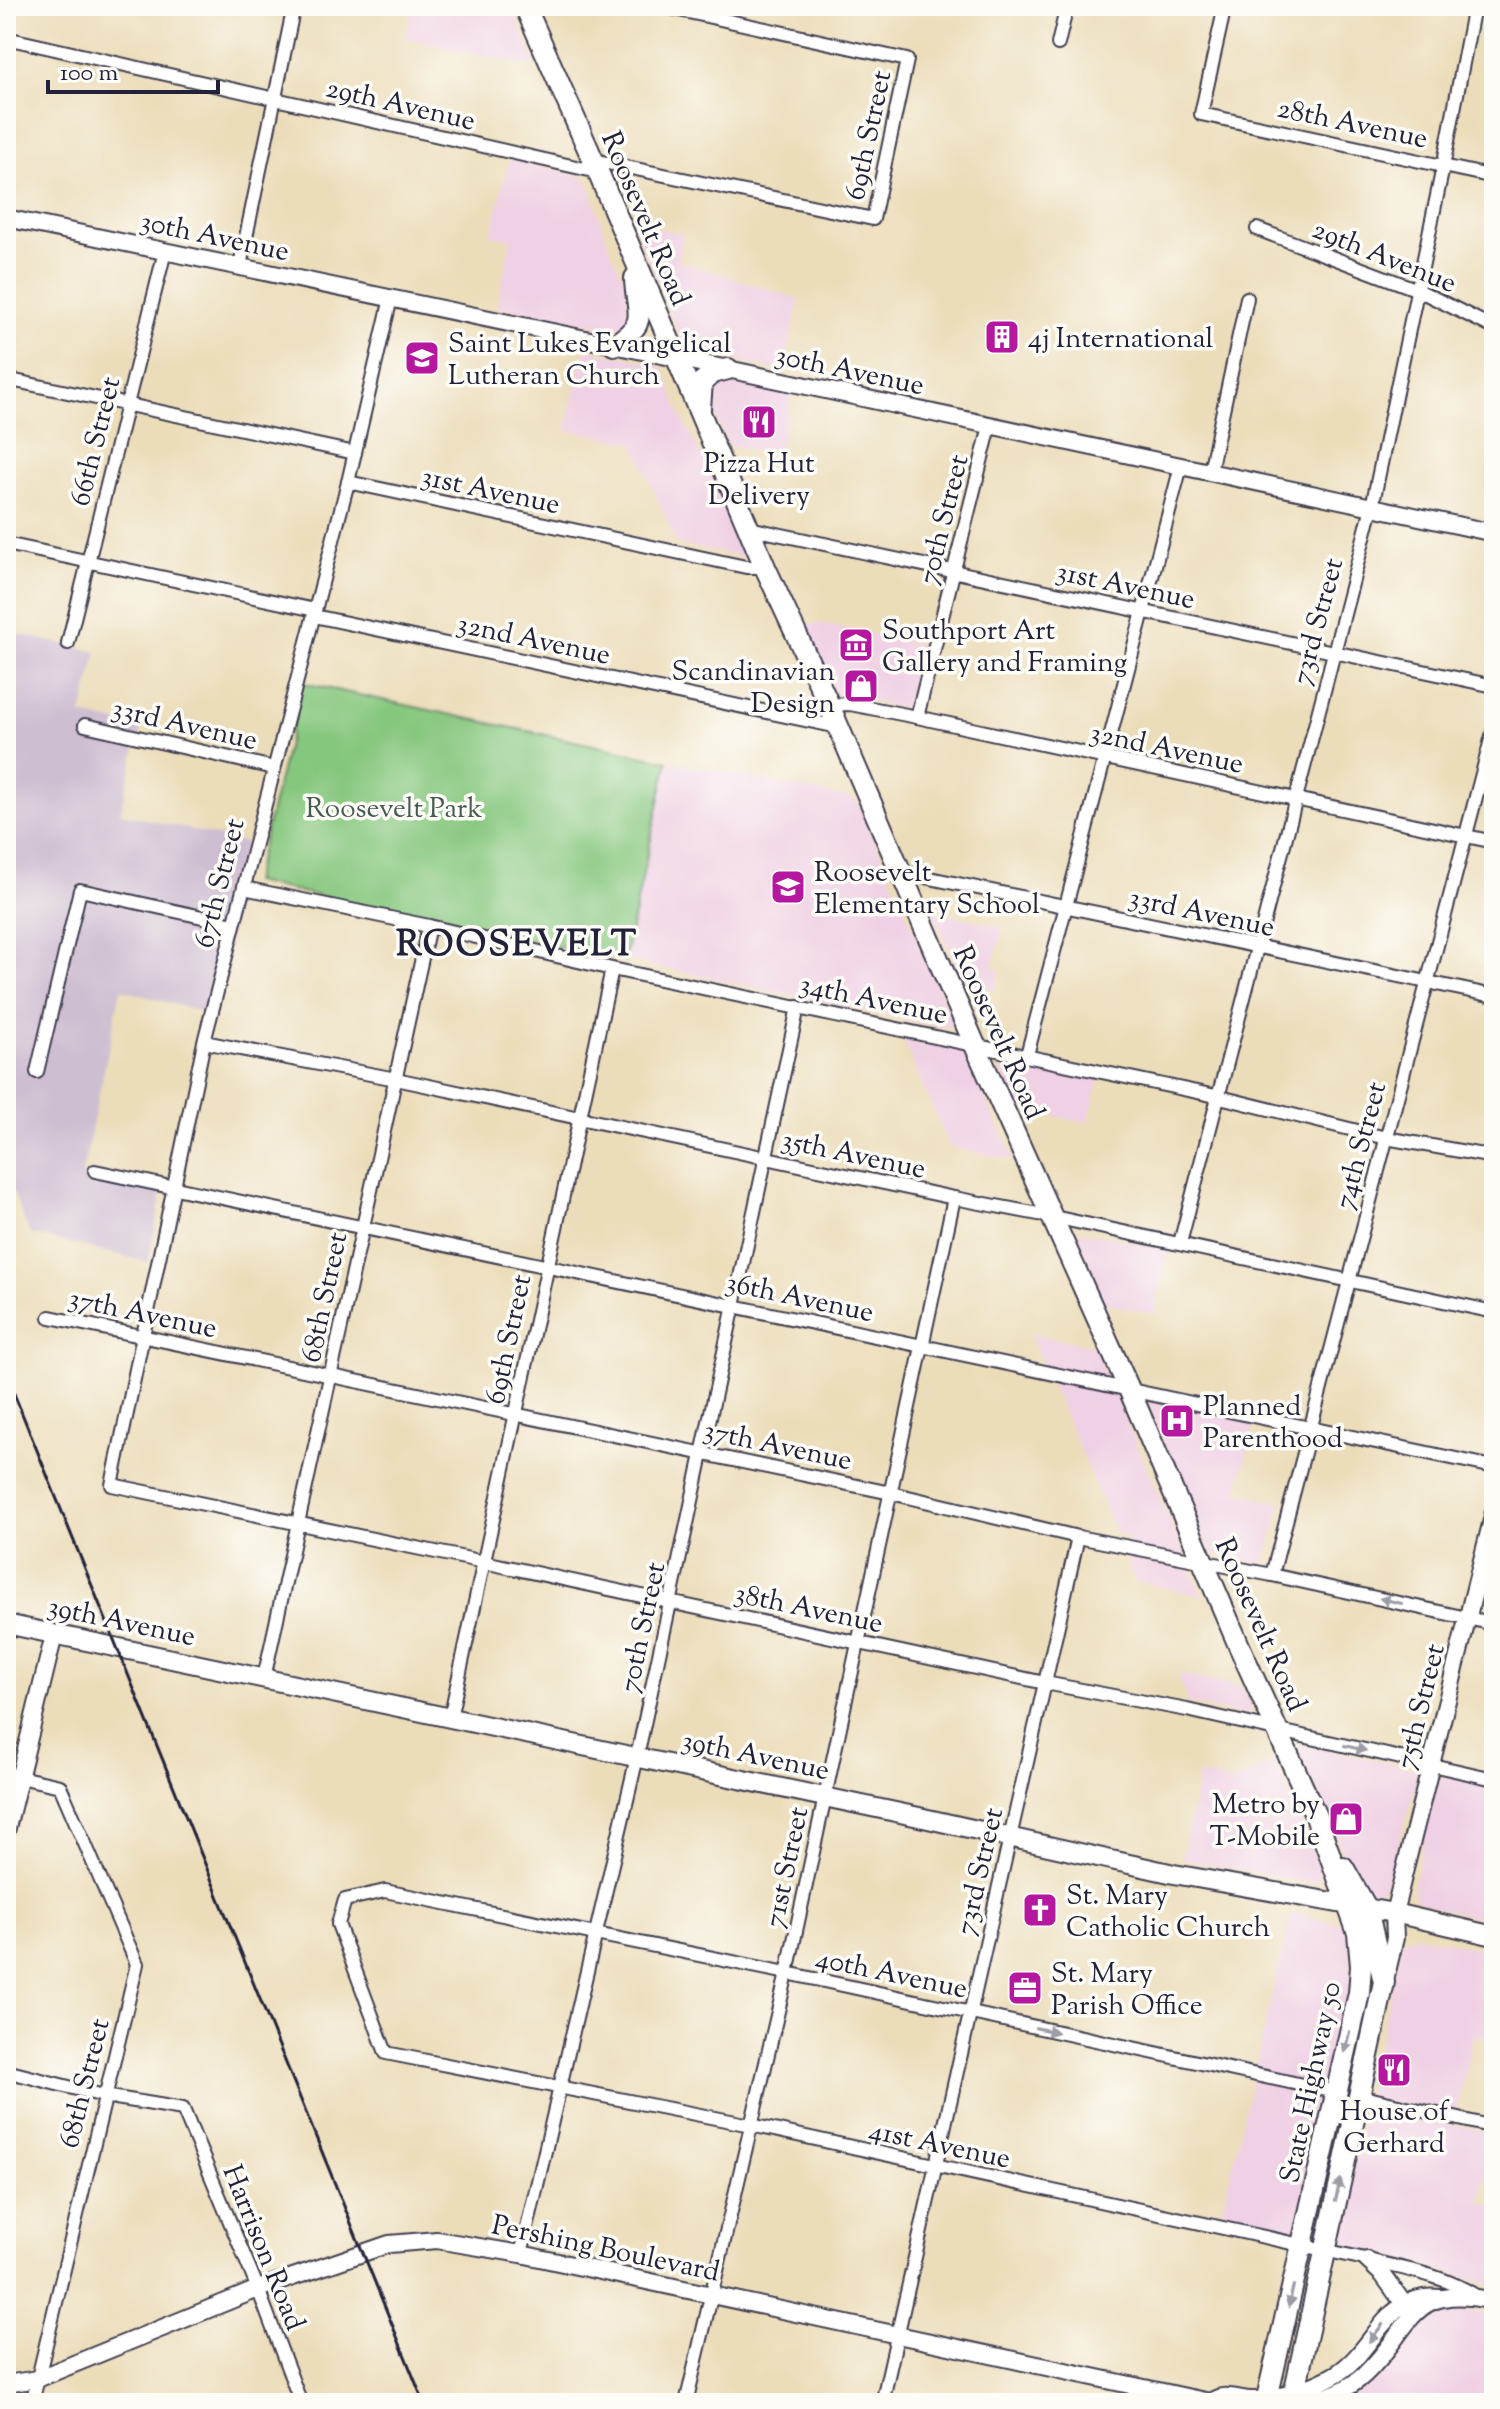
<svg xmlns="http://www.w3.org/2000/svg" width="1500" height="2409" viewBox="0 0 1500 2409" font-family="'Sorts Mill Goudy',serif">
<rect width="100%" height="100%" fill="#fdfcf7"/>
<filter id="ink" filterUnits="userSpaceOnUse"><feTurbulence type="fractalNoise" baseFrequency=".0125" numOctaves="2"/><feDisplacementMap in="SourceGraphic" scale="16" xChannelSelector="R" yChannelSelector="G"/><feConvolveMatrix kernelMatrix="1 2 1 2 8 2 1 2 1" color-interpolation-filters="sRGB"/></filter>
<filter id="wash" filterUnits="userSpaceOnUse"><feTurbulence type="fractalNoise" baseFrequency=".006" numOctaves="4" result="noise"/><feDisplacementMap in="SourceGraphic" scale="32" xChannelSelector="R" yChannelSelector="G"/><feGaussianBlur stdDeviation="1.8" result="paint"/><feColorMatrix in="noise" values="0 0 0 0 0 0 0 0 0 0 0 0 0 0 0 0 0 1.4 0 .05"/><feComposite in="paint" operator="in"/></filter>
<g filter="url(#wash)">
<rect width="100%" height="100%" fill="#ecddba"/>
<g fill="#f0d0e4">
<polygon points="413,6 511,6 536,65 519,64 405,38"/>
<polygon points="509,159 578,175 588,182 609,246 627,286 630,321 620,328 609,328 497,307 511,239 491,235"/>
<polygon points="632,222 683,234 678,261 799,299 784,372 699,351 686,346 680,338"/>
<polygon points="585,349 651,363 662,367 681,415 744,541 747,550 744,557 677,544 634,443 566,430"/>
<polygon points="724,378 793,391 778,455 728,445 707,397 708,387"/>
<polygon points="806,624 824,624 927,646 913,704 905,709 835,693"/>
<polygon points="668,761 857,800 953,1020 952,1026 940,1027 624,960"/>
<polygon points="932,911 1003,927 993,966 1000,971 995,990 964,984"/>
<polygon points="902,1037 964,1052 1014,1160 949,1147"/>
<polygon points="1006,1059 1100,1077 1088,1123 1026,1110 1017,1111 1000,1069 1002,1061"/>
<polygon points="1077,1231 1169,1249 1154,1314 1101,1302 1074,1238"/>
<polygon points="1029,1334 1094,1346 1202,1596 1135,1581 1124,1554 1127,1536 1116,1533"/>
<polygon points="1154,1400 1255,1423 1237,1493 1281,1503 1264,1565 1211,1554 1149,1413 1148,1403"/>
<polygon points="1178,1674 1243,1687 1252,1708 1251,1713 1246,1716 1188,1703"/>
<polygon points="1302,1744 1417,1770 1417,1782 1392,1865 1384,1885 1377,1892 1367,1893 1359,1887 1297,1751"/>
<polygon points="1275,1762 1321,1866 1317,1881 1308,1883 1182,1859 1199,1774 1234,1782"/>
<polygon points="1449,1775 1494,1785 1494,1922 1421,1904 1414,1895 1413,1886 1437,1780"/>
<polygon points="1291,1913 1345,1925 1348,1930 1353,1977 1295,2233 1291,2233 1220,2218"/>
<polygon points="1417,1935 1494,1952 1494,2040 1473,2036 1453,2124 1494,2133 1480,2202 1494,2206 1494,2285 1335,2242 1402,1940"/>
<polygon points="1461,2309 1494,2315 1494,2403 1326,2403 1413,2326 1430,2316"/>
</g>
<polygon fill="#cebed1" points="6,631 97,652 82,715 141,728 120,813 247,843 215,1016 121,989 82,1174 162,1193 148,1262 30,1234 6,1175"/>
<polygon fill="#86c77e" stroke="#54745c" stroke-width="2" points="303,683 668,761 624,960 253,882"/>
</g>
<g filter="url(#ink)">
<g fill="none" stroke-linecap="round" stroke-linejoin="round">
<defs>
<g id="minor">
<polyline points="1225,6 1201,114 1494,177"/>
<polyline points="6,38 598,172"/>
<polyline points="1058,44 1067,6"/>
<polyline points="593,160 873,219 907,60 661,6"/>
<polyline points="1257,229 1418,290 1494,328"/>
<polyline points="240,266 294,6"/>
<polyline points="391,298 348,482 204,1042 112,1485 484,1562 1045,1683 1187,1710 1494,1779"/>
<polyline points="6,379 355,453"/>
<polyline points="1210,471 1247,298"/>
<polyline points="348,482 746,567 765,567"/>
<polyline points="749,528 1494,686"/>
<polyline points="6,544 315,610"/>
<polyline points="314,616 838,727"/>
<polyline points="68,643 165,251"/>
<polyline points="829,705 850,704 917,717 1494,842"/>
<polyline points="917,717 990,426"/>
<polyline points="85,725 274,768"/>
<polyline points="901,872 1494,996"/>
<polyline points="244,888 429,926 612,969 1216,1096 1386,1138 1494,1157"/>
<polyline points="204,1042 396,1079 954,1198 1049,1216 1494,1312"/>
<polyline points="1027,1055 1181,466"/>
<polyline points="37,1072 80,890 234,924"/>
<polyline points="95,1171 1494,1467"/>
<polyline points="1180,1243 1372,507 1443,167 1474,6"/>
<polyline points="50,1317 891,1493 1078,1537 1272,1575 1494,1624"/>
<polyline points="1272,1575 1494,728"/>
<polyline points="264,1678 429,926"/>
<polyline points="450,1718 612,969"/>
<polyline points="6,1774 60,1786 137,1964 32,2403"/>
<polyline points="6,2071 104,2096 183,2109 258,2289 301,2403"/>
<path d="M 1335,2092 L 787,1973 L 385,1891 L 345,1900 L 338,1924 L 386,2053 L 751,2125 L 1356,2257 C 1396,2268 1441,2273 1476,2296"/>
<polyline points="1359,2096 1494,2127"/>
<polyline points="521,2254 637,1757 798,1007"/>
<polyline points="686,2403 787,1973 954,1198"/>
<polyline points="882,2403 1078,1537"/>
</g>
<g id="tertiary">
<polyline points="6,218 676,358 1494,533"/>
<polyline points="6,1832 54,1635"/>
<polyline points="1385,1980 1395,1938 1394,1913 1494,1512"/>
<polyline points="1367,2260 1383,2275 1409,2311"/>
<polyline points="6,2384 37,2379 258,2289 389,2244 437,2240 521,2254 1214,2403"/>
<path d="M 1212,2401 C 1226,2392 1238,2400 1253,2400 C 1277,2400 1316,2386 1336,2374 C 1376,2350 1385,2291 1440,2298"/>
<path d="M 1308,2403 C 1328,2397 1348,2390 1364,2375 C 1414,2328 1408,2281 1494,2301"/>
</g>
<polyline id="secondary" points="6,1624 919,1817 1174,1874 1394,1913 1494,1936"/>
<g id="primary">
<polyline points="525,6 593,160 765,567 829,705 974,1043 1129,1389 1240,1648 1315,1814 1358,1933 1361,1966 1359,1993 1266,2403"/>
<path d="M 614,345 C 651,321 636,315 635,278"/>
<polyline points="700,408 702,382 713,373 728,369"/>
<polyline points="1292,2403 1384,1982 1367,1909 1343,1867"/>
</g>
</defs>
<use href="#minor" stroke="#403e4e" stroke-width="16"/>
<use href="#tertiary" stroke="#403e4e" stroke-width="20"/>
<use href="#secondary" stroke="#403e4e" stroke-width="22"/>
<use href="#primary" stroke="#403e4e" stroke-width="24"/>
<use href="#minor" stroke="#fff" stroke-width="12"/>
<use href="#tertiary" stroke="#fff" stroke-width="16"/>
<use href="#secondary" stroke="#fff" stroke-width="18"/>
<use href="#primary" stroke="#fff" stroke-width="20"/>
<polyline stroke="#22223b" stroke-width="3" points="6,1374 424,2403"/>
</g>
<defs><path id="oneway-solid" d="M-6-.8H1V-3.2L6.5 0L1 3.2V.8H-6Z" transform="scale(2)"/></defs>
<g fill="#9c9ca7">
<use href="#oneway-solid" transform="translate(1391 1601) rotate(-167)"/>
<use href="#oneway-solid" transform="translate(1355 1748) rotate(13)"/>
<use href="#oneway-solid" transform="translate(1046 2030) rotate(12)"/>
<use href="#oneway-solid" transform="translate(1347 2042) rotate(104)"/>
<use href="#oneway-solid" transform="translate(1338 2190) rotate(-77)"/>
<use href="#oneway-solid" transform="translate(1291 2296) rotate(103)"/>
<use href="#oneway-solid" transform="translate(1376 2333) rotate(128)"/>
</g>
</g>
<defs>
<symbol id="building-square" viewBox="-11 -11 22 22"><rect x="-9" y="-9" width="18" height="18" rx="4" fill="#b5179e" stroke="#fdfcf7"/><path d="M-4-6H4V6H1V3H-1V6H-4ZM-2.5-4.3h1.7v1.8h-1.7ZM.8-4.3h1.7v1.8H.8ZM-2.5-1h1.7V.8h-1.7ZM.8-1h1.7V.8H.8Z" fill="#fff"/></symbol>
<symbol id="school-square" viewBox="-11 -11 22 22"><rect x="-9" y="-9" width="18" height="18" rx="4" fill="#b5179e" stroke="#fdfcf7"/><path d="M0-5L7-2L0 1L-7-2ZM-4 1L0 2.5L4 1V4Q0 6-4 4Z" fill="#fff"/></symbol>
<symbol id="restaurant-square" viewBox="-11 -11 22 22"><rect x="-9" y="-9" width="18" height="18" rx="4" fill="#b5179e" stroke="#fdfcf7"/><path d="M-5-6h1v4h1v-4h1v4h1v-4h1v5L-1.5 .5V6h-2V.5L-5-1ZM5-6V6H3V1.5H1.5Q1.5-4 5-6Z" fill="#fff"/></symbol>
<symbol id="museum-square" viewBox="-11 -11 22 22"><rect x="-9" y="-9" width="18" height="18" rx="4" fill="#b5179e" stroke="#fdfcf7"/><path d="M0-6L6-3V-2H-6V-3ZM-5-1h2V3h-2ZM-1-1h2V3h-2ZM3-1h2V3H3ZM-6 4H6V6H-6Z" fill="#fff"/></symbol>
<symbol id="shop-square" viewBox="-11 -11 22 22"><rect x="-9" y="-9" width="18" height="18" rx="4" fill="#b5179e" stroke="#fdfcf7"/><path d="M-5-2.5h2.3a2.7 3.5 0 0 1 5.4 0H5L5.5 6h-11ZM-1.5-2.5h3a1.5 2.3 0 0 0-3 0Z" fill="#fff"/></symbol>
<symbol id="hospital-square" viewBox="-11 -11 22 22"><rect x="-9" y="-9" width="18" height="18" rx="4" fill="#b5179e" stroke="#fdfcf7"/><path d="M-5-5h3v3.5h4V-5h3V5h-3V1.5h-4V5h-3Z" fill="#fff"/></symbol>
<symbol id="church-square" viewBox="-11 -11 22 22"><rect x="-9" y="-9" width="18" height="18" rx="4" fill="#b5179e" stroke="#fdfcf7"/><path d="M-1.2-6h2.4v3.5h3.3v2.4h-3.3V6h-2.4V-.1h-3.3v-2.4h3.3Z" fill="#fff"/></symbol>
<symbol id="office-square" viewBox="-11 -11 22 22"><rect x="-9" y="-9" width="18" height="18" rx="4" fill="#b5179e" stroke="#fdfcf7"/><path d="M-6-3h4V-5.5h4V-3h4V5H-6ZM-1-4.5V-3h2v-1.5ZM-6 0V1H6V0Z" fill="#fff"/></symbol>
</defs>
<g fill-rule="evenodd">
<use href="#building-square" x="982" y="317" width="40" height="40"/>
<use href="#school-square" x="402" y="338" width="40" height="40"/>
<use href="#restaurant-square" x="739" y="402" width="40" height="40"/>
<use href="#museum-square" x="836" y="625" width="40" height="40"/>
<use href="#shop-square" x="841" y="666" width="40" height="40"/>
<use href="#school-square" x="768" y="867" width="40" height="40"/>
<use href="#hospital-square" x="1157" y="1401" width="40" height="40"/>
<use href="#shop-square" x="1326" y="1799" width="40" height="40"/>
<use href="#church-square" x="1020" y="1890" width="40" height="40"/>
<use href="#office-square" x="1005" y="1968" width="40" height="40"/>
<use href="#restaurant-square" x="1374" y="2050" width="40" height="40"/>
</g>
<g text-anchor="middle" stroke-width="7" stroke-linejoin="round" paint-order="stroke">
<g font-size="28" fill="#22223b" stroke="#fdfcf7">
<text transform="translate(401 103) rotate(13)" y="10">29th Avenue</text>
<text transform="translate(1353 122) rotate(12)" y="10">28th Avenue</text>
<text transform="translate(867 135) rotate(-78)" y="10">69th Street</text>
<text transform="translate(647 218) rotate(67)" y="10">Roosevelt Road</text>
<text transform="translate(215 235) rotate(12)" y="10">30th Avenue</text>
<text transform="translate(1385 255) rotate(22)" y="10">29th Avenue</text>
<text transform="translate(850 369) rotate(12)" y="10">30th Avenue</text>
<text transform="translate(94 441) rotate(-76)" y="10">66th Street</text>
<text transform="translate(491 489) rotate(12)" y="10">31st Avenue</text>
<text transform="translate(942 519) rotate(-76)" y="10">70th Street</text>
<text transform="translate(1126 584) rotate(12)" y="10">31st Avenue</text>
<text transform="translate(1316 621) rotate(-75)" y="10">73rd Street</text>
<text transform="translate(534 638) rotate(12)" y="10">32nd Avenue</text>
<text transform="translate(185 723) rotate(13)" y="10">33rd Avenue</text>
<text transform="translate(1167 747) rotate(12)" y="10">32nd Avenue</text>
<text transform="translate(218 883) rotate(-76)" y="10">67th Street</text>
<text transform="translate(1202 911) rotate(12)" y="10">33rd Avenue</text>
<text transform="translate(874 998) rotate(12)" y="10">34th Avenue</text>
<text transform="translate(1000 1032) rotate(66)" y="10">Roosevelt Road</text>
<text transform="translate(1359 1145) rotate(-75)" y="10">74th Street</text>
<text transform="translate(854 1153) rotate(12)" y="10">35th Avenue</text>
<text transform="translate(800 1296) rotate(12)" y="10">36th Avenue</text>
<text transform="translate(323 1297) rotate(-78)" y="10">68th Street</text>
<text transform="translate(143 1312) rotate(12)" y="10">37th Avenue</text>
<text transform="translate(507 1339) rotate(-78)" y="10">69th Street</text>
<text transform="translate(778 1444) rotate(12)" y="10">37th Avenue</text>
<text transform="translate(809 1607) rotate(12)" y="10">38th Avenue</text>
<text transform="translate(122 1620) rotate(12)" y="10">39th Avenue</text>
<text transform="translate(1262 1624) rotate(66)" y="10">Roosevelt Road</text>
<text transform="translate(641 1627) rotate(-78)" y="10">70th Street</text>
<text transform="translate(1419 1706) rotate(-76)" y="10">75th Street</text>
<text transform="translate(756 1754) rotate(12)" y="10">39th Avenue</text>
<text transform="translate(785 1867) rotate(-78)" y="10">71st Street</text>
<text transform="translate(978 1871) rotate(-77)" y="10">73rd Street</text>
<text transform="translate(892 1972) rotate(12)" y="10">40th Avenue</text>
<text transform="translate(1309 2082) rotate(-78)" y="10">State Highway 50</text>
<text transform="translate(83 2083) rotate(-76)" y="10">68th Street</text>
<text transform="translate(940 2143) rotate(12)" y="10">41st Avenue</text>
<text transform="translate(265 2247) rotate(68)" y="10">Harrison Road</text>
<text transform="translate(606 2247) rotate(12)" y="10">Pershing Boulevard</text>
</g>
<g font-size="28" fill="#22223b" stroke="#fdfcf7" text-anchor="start">
<text x="1028" y="347">4j International</text>
<text x="448" y="352">Saint Lukes Evangelical<tspan x="448" dy="32">Lutheran Church</tspan></text>
<text x="759" y="472" text-anchor="middle">Pizza Hut<tspan x="759" dy="32">Delivery</tspan></text>
<text x="882" y="639">Southport Art<tspan x="882" dy="32">Gallery and Framing</tspan></text>
<text x="835" y="680" text-anchor="end">Scandinavian<tspan x="835" dy="32">Design</tspan></text>
<text x="814" y="881">Roosevelt<tspan x="814" dy="32">Elementary School</tspan></text>
<text x="1203" y="1415">Planned<tspan x="1203" dy="32">Parenthood</tspan></text>
<text x="1320" y="1813" text-anchor="end">Metro by<tspan x="1320" dy="32">T-Mobile</tspan></text>
<text x="1066" y="1904">St. Mary<tspan x="1066" dy="32">Catholic Church</tspan></text>
<text x="1051" y="1982">St. Mary<tspan x="1051" dy="32">Parish Office</tspan></text>
<text x="1394" y="2120" text-anchor="middle">House of<tspan x="1394" dy="32">Gerhard</tspan></text>
</g>
<g font-size="28" fill="#455c52" stroke="#fdfcf7">
<text x="394" y="817">Roosevelt Park</text>
</g>
<g font-size="36" font-weight="bold" letter-spacing="2" fill="#22223b" stroke="#fdfcf7">
<text x="517" y="955">ROOSEVELT</text>
</g>
</g>
<rect width="1500" height="2409" fill="none" stroke="#fdfcf7" stroke-width="32"/>
<path d="M48 80v12h170v-12" fill="none" stroke="#22223b" stroke-width="4"/>
<text x="60" y="80" font-size="24" fill="#22223b" stroke="#fdfcf7" stroke-width="6" paint-order="stroke">100 m</text>
</svg>
